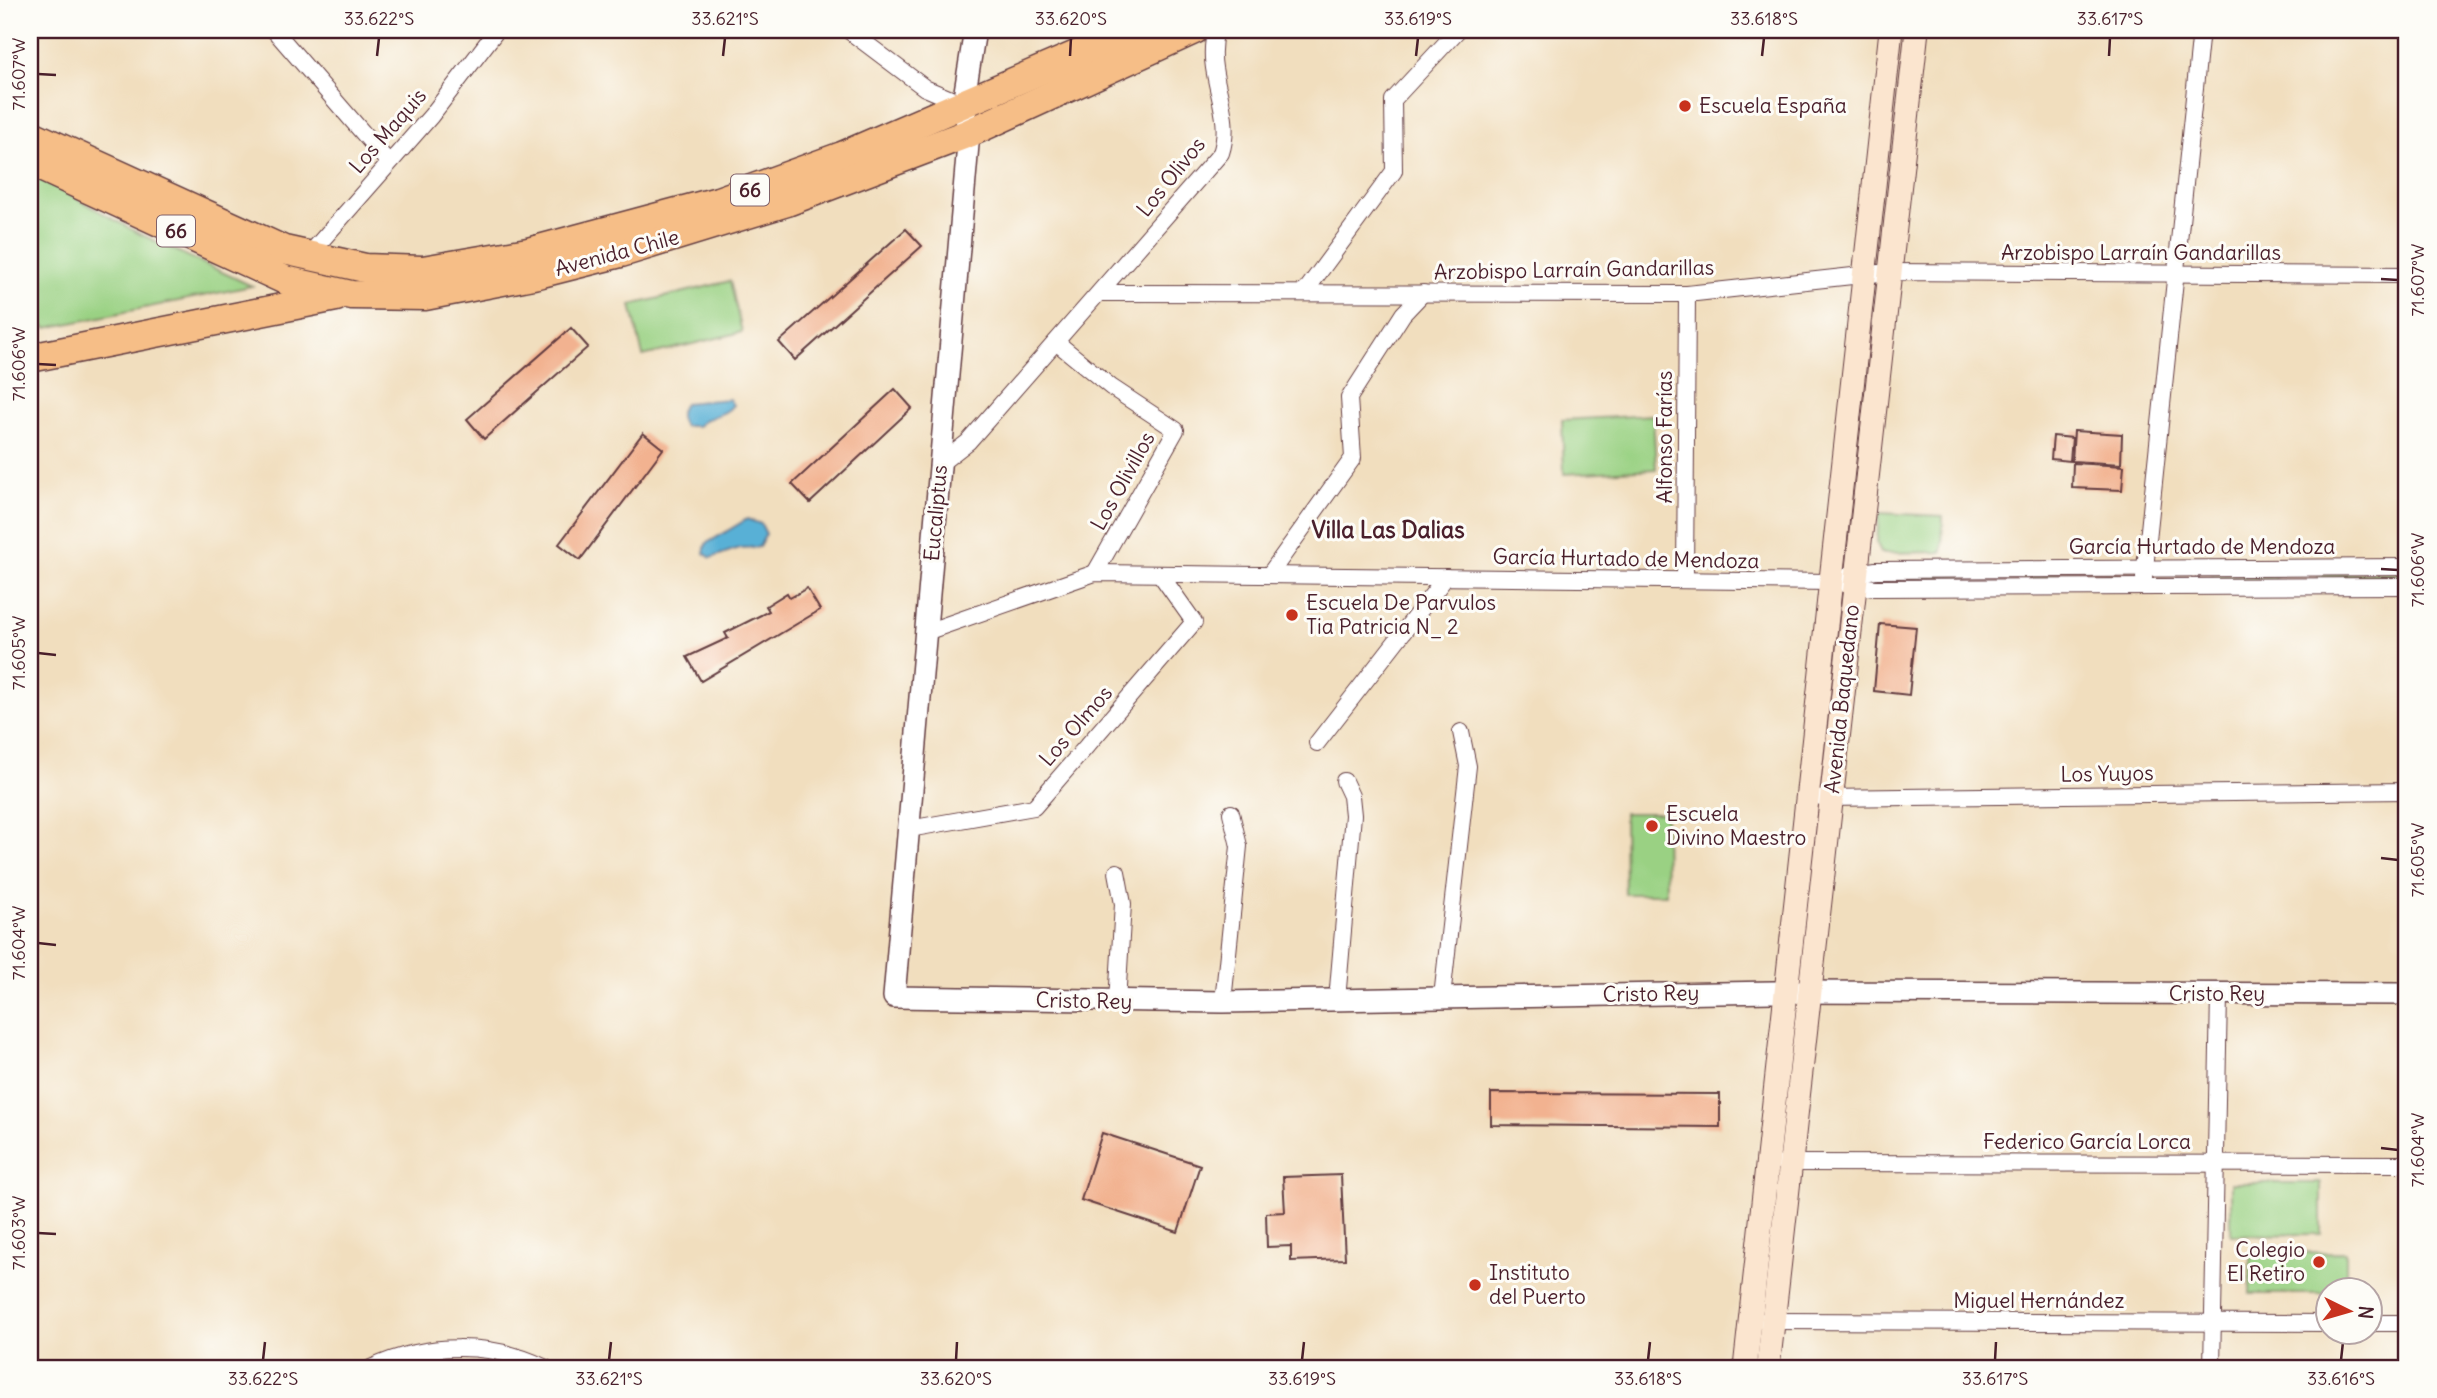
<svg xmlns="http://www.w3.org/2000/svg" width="2437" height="1398" viewBox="0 0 2437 1398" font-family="Delius,sans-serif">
<rect width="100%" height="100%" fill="#fdfcf7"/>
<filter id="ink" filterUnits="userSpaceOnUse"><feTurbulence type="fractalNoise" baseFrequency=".0143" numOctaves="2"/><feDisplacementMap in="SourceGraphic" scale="14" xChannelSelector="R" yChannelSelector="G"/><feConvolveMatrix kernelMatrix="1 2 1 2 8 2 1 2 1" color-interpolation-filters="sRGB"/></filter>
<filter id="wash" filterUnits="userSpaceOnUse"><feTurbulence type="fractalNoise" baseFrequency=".00686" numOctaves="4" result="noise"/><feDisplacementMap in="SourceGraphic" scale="28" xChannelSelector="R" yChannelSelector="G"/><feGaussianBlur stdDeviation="1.57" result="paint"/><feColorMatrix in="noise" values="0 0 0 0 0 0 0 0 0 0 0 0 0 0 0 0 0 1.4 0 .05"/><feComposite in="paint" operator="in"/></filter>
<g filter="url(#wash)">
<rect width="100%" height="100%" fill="#f1debe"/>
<g fill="#9ad183" stroke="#727857" stroke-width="2">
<polygon points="37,176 140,234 252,286 47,328 30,319 30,183"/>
<polygon points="730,281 742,332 643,356 631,305"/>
<polygon points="1653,415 1656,469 1564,474 1562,420"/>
<polygon points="1879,513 1943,516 1942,552 1881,553 1877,543"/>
<polygon points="2020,572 2117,575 2117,582 2020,580"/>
<polygon points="2404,572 2405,580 2319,580 2318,574"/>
<polygon points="1971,574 1971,580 1885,580 1884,576"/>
<rect x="2212" y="575" width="64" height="6"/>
<polygon points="1624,813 1665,813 1666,894 1625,894"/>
<polygon points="2231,1183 2321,1183 2321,1234 2231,1235"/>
<polygon points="2346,1252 2346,1289 2328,1290 2328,1294 2250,1294 2250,1253"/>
</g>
<g fill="#59b0d6" stroke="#526880" stroke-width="2">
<path d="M 729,399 L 733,405 C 726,416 707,415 698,426 L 684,426 C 678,417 679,412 684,403 Z"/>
<polygon points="747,519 761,524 766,534 759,547 739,548 711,558 704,553 706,544"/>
</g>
<g id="blocks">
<g fill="#f2b290">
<polygon points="906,229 922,246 795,360 779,342"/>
<polygon points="571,328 588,347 484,439 467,419"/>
<polygon points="895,389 912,408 810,503 792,484"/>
<polygon points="2074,431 2122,434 2121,464 2072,461"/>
<polygon points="643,433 663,449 580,560 559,544"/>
<polygon points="2053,436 2072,438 2070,461 2051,459"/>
<polygon points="2073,463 2124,466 2122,490 2072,488"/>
<polygon points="807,588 820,610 701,681 687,657 728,638 725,633 769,611 766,606 787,593 790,598"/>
<polygon points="1880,624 1916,627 1909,695 1874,691"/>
<polygon points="1491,1093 1720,1094 1720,1127 1491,1125"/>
<polygon points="1102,1133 1200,1165 1178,1232 1081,1200"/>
<polygon points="1341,1175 1345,1259 1291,1261 1291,1246 1267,1247 1266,1213 1285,1212 1283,1177"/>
</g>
</g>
</g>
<g filter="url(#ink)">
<use href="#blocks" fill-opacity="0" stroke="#633c41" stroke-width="2"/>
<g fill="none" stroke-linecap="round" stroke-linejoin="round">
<defs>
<g id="minor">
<polyline points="274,30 389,163"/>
<polyline points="848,30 925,88 963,104"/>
<polyline points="307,257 431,116 497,30"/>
<polyline points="1101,293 1687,294 1889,272 2407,275"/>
<polyline points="1304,293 1394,171 1393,100 1458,30"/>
<polyline points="1056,342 1111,387 1176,430 1095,573"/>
<path d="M 941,463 L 968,442 L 1221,153 C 1235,111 1203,74 1216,30"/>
<polyline points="1850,574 1876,570 2407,567"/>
<polyline points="1269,575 1353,458 1349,398 1403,314 1423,293"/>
<polyline points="2144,578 2201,30"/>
<polyline points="1685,580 1687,294"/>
<polyline points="926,632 1095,573 1831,582 1875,588 2407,586"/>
<polyline points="1317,743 1446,577"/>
<polyline points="1823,798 2407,791"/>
<polyline points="909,829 1034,807 1194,622 1160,574"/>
<polyline points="1117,872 1123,904 1117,1002"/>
<polyline points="1442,997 1468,766 1461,732"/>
<polyline points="1337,1000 1353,815 1351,796 1344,781"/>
<polyline points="1223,1002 1239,846 1231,813"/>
<polyline points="1784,1163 2407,1164"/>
<polyline points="1764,1321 2328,1323"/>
<polyline points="2370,1323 2407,1323"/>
<path d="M 371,1368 C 426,1342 491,1341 546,1368"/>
<polyline points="2212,1368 2219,994"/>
</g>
<polyline id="tertiary" points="975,30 963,104 969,133 894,997 1223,1002 1773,992 2407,994"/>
<g id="secondary">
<polyline points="1745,1368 1891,30"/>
<polyline points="1768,1368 1917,30"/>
</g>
<g id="trunk">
<polyline points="30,134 284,250 365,268 423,270 528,252 718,201 842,156 1134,30"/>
<polyline points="30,162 285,280 351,295 425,296 538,274 621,253 787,202 969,133 1194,30"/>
<polyline points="30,358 336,297"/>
</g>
</defs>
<use href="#minor" stroke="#633c41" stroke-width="18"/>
<use href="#tertiary" stroke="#633c41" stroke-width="24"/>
<use href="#secondary" stroke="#633c41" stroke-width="25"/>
<use href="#trunk" stroke="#633c41" stroke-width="31"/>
<use href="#minor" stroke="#fff" stroke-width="16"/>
<use href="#tertiary" stroke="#fff" stroke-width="21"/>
<use href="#secondary" stroke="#fbe5cf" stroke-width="23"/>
<use href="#trunk" stroke="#f6be87" stroke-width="28"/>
</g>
</g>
<path fill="none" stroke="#4a1f2b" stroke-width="2.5" d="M 377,56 L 379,38M 723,56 L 725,38M 1070,56 L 1071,38M 1416,56 L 1418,38M 1762,56 L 1764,38M 2109,56 L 2110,38M 38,74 L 56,75M 2381,279 L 2398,280M 38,364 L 56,365M 2381,569 L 2398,570M 38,653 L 56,655M 2381,858 L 2398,860M 38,943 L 56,945M 2381,1148 L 2398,1150M 38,1233 L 56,1234M 263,1360 L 265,1342M 609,1360 L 611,1342M 956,1360 L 957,1342M 1302,1360 L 1304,1342M 1648,1360 L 1650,1342M 1995,1360 L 1996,1342M 2341,1360 L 2343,1342"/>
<g fill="#c8321e" stroke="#fdfcf7" stroke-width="2.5">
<circle cx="1685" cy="106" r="7"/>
<circle cx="1292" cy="615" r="7"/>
<circle cx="1652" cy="826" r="7"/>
<circle cx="2319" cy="1262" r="7"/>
<circle cx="1475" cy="1285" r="7"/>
</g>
<g text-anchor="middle" stroke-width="6" stroke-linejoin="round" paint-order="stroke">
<g fill="#fdfcf7" stroke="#806168" stroke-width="2">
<rect x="731" y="174.5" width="38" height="31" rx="5"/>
<rect x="157" y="215.5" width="38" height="31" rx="5"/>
</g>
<g font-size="19" font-weight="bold" fill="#4a1f2b">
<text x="750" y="197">66</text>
<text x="176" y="238">66</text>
</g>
<g font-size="21" fill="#4a1f2b" stroke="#fdfcf7" text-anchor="start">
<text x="1699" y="113">Escuela España</text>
<text x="1306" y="610">Escuela De Parvulos<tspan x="1306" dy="24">Tia Patricia N_ 2</tspan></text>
<text x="1666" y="821">Escuela<tspan x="1666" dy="24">Divino Maestro</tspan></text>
<text x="2305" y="1257" text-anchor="end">Colegio<tspan x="2305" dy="24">El Retiro</tspan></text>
<text x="1489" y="1280">Instituto<tspan x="1489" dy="24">del Puerto</tspan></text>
</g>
<g font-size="21" fill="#4a1f2b" stroke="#fdfcf7">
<text transform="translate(388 131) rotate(-49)" y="7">Los Maquis</text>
<text transform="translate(1171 177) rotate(-51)" y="7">Los Olivos</text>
<text transform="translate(617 253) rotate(-15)" y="7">Avenida Chile</text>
<text x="2141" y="260">Arzobispo Larraín Gandarillas</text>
<text transform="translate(1574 270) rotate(-1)" y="7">Arzobispo Larraín Gandarillas</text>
<text transform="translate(1665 437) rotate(-90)" y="7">Alfonso Farías</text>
<text transform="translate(1123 481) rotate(-61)" y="7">Los Olivillos</text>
<text transform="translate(936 513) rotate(-85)" y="7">Eucaliptus</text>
<text x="2202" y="554">García Hurtado de Mendoza</text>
<text transform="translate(1626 559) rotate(1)" y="7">García Hurtado de Mendoza</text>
<text transform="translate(1842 699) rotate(-84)" y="7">Avenida Baquedano</text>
<text transform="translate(1076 726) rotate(-49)" y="7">Los Olmos</text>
<text transform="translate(2107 774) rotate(-1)" y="7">Los Yuyos</text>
<text transform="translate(1651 994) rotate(-1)" y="7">Cristo Rey</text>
<text x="2217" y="1001">Cristo Rey</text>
<text transform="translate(1084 1001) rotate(1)" y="7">Cristo Rey</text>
<text x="2087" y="1149">Federico García Lorca</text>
<text x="2039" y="1308">Miguel Hernández</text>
</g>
<g font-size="23" font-weight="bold" fill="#4a1f2b" stroke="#fdfcf7">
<text x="1388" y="538">Villa Las Dalias</text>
</g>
</g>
<rect width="2437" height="1398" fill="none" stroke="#fdfcf7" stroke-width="77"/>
<g transform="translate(2349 1311) rotate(95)"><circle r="33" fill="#fdfcf7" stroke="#b5a4a5" stroke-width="2"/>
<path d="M0-5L12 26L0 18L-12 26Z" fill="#c8321e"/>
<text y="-10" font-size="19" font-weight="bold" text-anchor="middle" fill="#4a1f2b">N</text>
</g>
<rect x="38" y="38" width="2360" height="1322" fill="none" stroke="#4a1f2b" stroke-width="2.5"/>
<g font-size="18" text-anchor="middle" fill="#4a1f2b">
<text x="379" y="25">33.622°S</text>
<text x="725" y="25">33.621°S</text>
<text x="1071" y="25">33.620°S</text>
<text x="1418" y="25">33.619°S</text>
<text x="1764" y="25">33.618°S</text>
<text x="2110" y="25">33.617°S</text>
<text transform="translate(19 74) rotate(-90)" y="6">71.607°W</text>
<text transform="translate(2418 280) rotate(-90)" y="6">71.607°W</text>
<text transform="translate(19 364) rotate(-90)" y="6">71.606°W</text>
<text transform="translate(2418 570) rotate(-90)" y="6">71.606°W</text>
<text transform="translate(19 653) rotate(-90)" y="6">71.605°W</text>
<text transform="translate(2418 860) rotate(-90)" y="6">71.605°W</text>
<text transform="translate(19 943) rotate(-90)" y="6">71.604°W</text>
<text transform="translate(2418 1150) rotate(-90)" y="6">71.604°W</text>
<text transform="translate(19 1233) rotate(-90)" y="6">71.603°W</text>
<text x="263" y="1385">33.622°S</text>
<text x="609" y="1385">33.621°S</text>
<text x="956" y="1385">33.620°S</text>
<text x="1302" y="1385">33.619°S</text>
<text x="1648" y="1385">33.618°S</text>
<text x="1995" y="1385">33.617°S</text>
<text x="2341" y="1385">33.616°S</text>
</g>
</svg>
